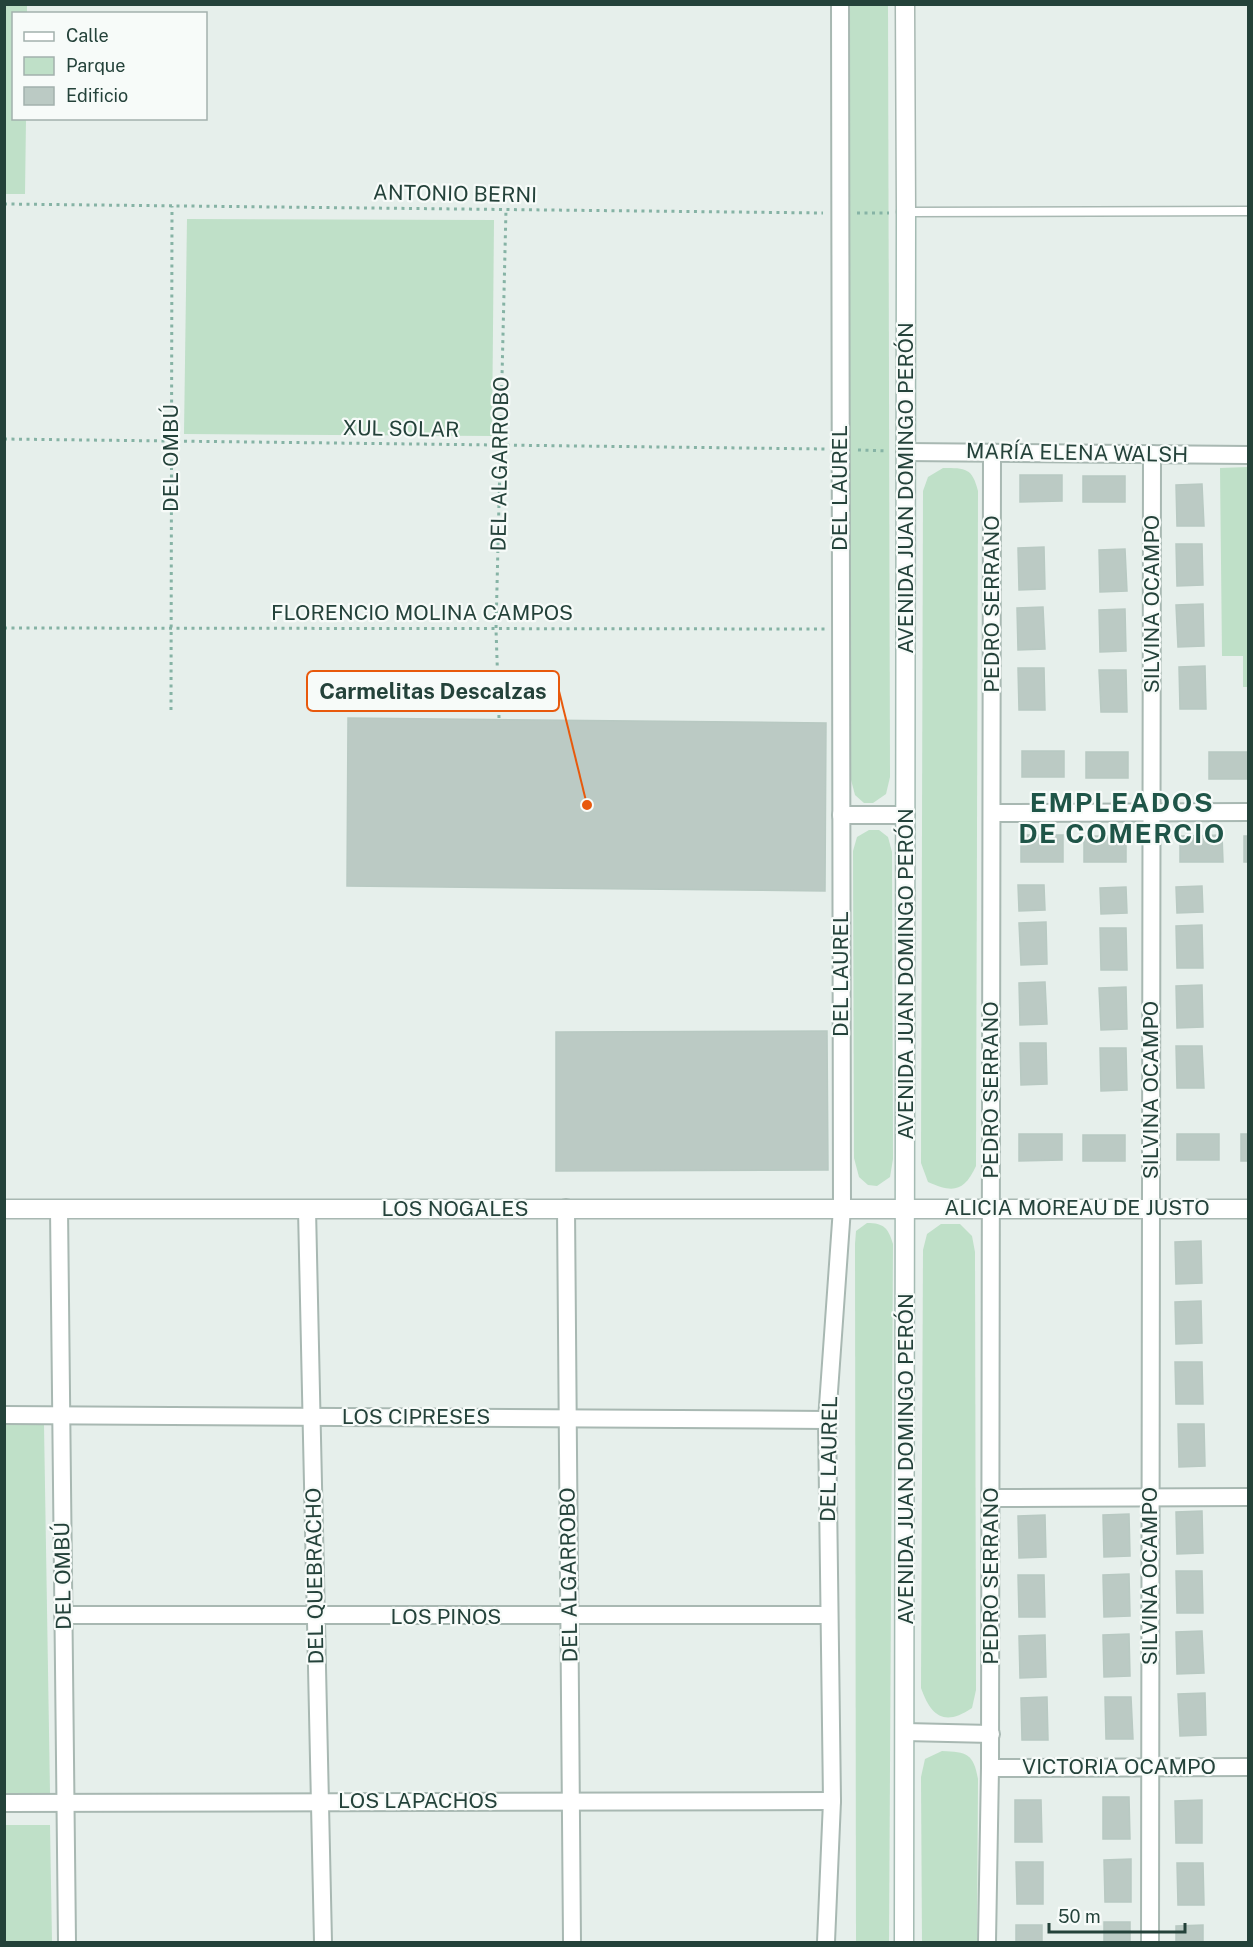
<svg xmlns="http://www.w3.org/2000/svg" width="1253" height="1947" viewBox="0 0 1253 1947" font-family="'Public Sans',sans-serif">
<rect width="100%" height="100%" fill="#e6efeb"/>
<g fill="#bfe0c8">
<polygon points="5,4 27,5 27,13 14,14 14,118 26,119 25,194 5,194"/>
<polygon points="849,5 888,5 890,777 886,794 873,803 864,803 855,795 850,776"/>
<polygon points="187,219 494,220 492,436 184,434"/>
<polygon points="1248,467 1248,687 1243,687 1243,656 1222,656 1220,468"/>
<path d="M 943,468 C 966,468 972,468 978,491 L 976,1166 C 964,1192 953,1193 928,1182 L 921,1163 L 923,491 L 928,477 Z"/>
<polygon points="869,830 879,830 888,837 892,852 893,1159 890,1177 877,1186 868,1185 859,1177 854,1158 853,851 857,837"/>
<path d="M 867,1223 C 884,1223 888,1228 893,1244 L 889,1942 L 856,1942 L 855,1244 L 856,1231 Z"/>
<path d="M 941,1224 L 960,1224 L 972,1236 L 975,1252 L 976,1690 L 972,1708 C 944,1727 931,1716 921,1688 L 923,1250 L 927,1234 Z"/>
<polygon points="5,1425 44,1425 50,1793 5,1793"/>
<path d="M 942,1751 C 967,1752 973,1753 978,1779 L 977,1942 L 922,1942 L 921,1777 L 925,1759 Z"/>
<polygon points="5,1825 50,1825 52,1942 5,1942"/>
</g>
<g fill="#bbcac4" stroke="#b8c9c2" stroke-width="1.5">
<polygon points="1020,475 1062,475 1062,501 1020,502"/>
<rect x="1083" y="476" width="42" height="26"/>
<polygon points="1202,484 1204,526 1177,526 1176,485"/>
<polygon points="1176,544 1202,544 1203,585 1177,586"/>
<polygon points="1044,547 1045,589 1019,590 1018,548"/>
<polygon points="1125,549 1127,591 1100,592 1099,550"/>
<polygon points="1203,604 1204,646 1178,647 1176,605"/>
<polygon points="1043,607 1045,649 1018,650 1017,608"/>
<polygon points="1125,609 1126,651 1100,652 1099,610"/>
<polygon points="1205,666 1206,709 1180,709 1179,667"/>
<polygon points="1018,668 1044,668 1045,710 1019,710"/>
<polygon points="1099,670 1126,670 1127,712 1101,712"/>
<polygon points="348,718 826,723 825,891 347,886"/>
<rect x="1022" y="751" width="42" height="26"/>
<rect x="1086" y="752" width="42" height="26"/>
<rect x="1209" y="752" width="39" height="27"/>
<rect x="1021" y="835" width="42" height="27"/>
<polygon points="1222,835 1223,862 1180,862 1180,836"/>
<rect x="1084" y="836" width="42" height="26"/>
<rect x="1244" y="836" width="4" height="26"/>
<polygon points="1018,885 1044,885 1045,910 1019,911"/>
<polygon points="1202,886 1203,912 1177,913 1176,887"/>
<polygon points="1126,887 1127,913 1101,914 1100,888"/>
<polygon points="1046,922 1047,964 1021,965 1019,923"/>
<polygon points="1202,925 1203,968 1177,968 1176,926"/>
<polygon points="1100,928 1126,928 1127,970 1101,970"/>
<polygon points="1045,982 1047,1024 1020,1025 1019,983"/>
<polygon points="1202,985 1203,1027 1177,1028 1176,986"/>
<polygon points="1126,987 1127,1029 1101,1030 1099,988"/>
<polygon points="827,1031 828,1170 556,1171 556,1032"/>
<polygon points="1020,1043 1046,1043 1047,1084 1021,1085"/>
<polygon points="1176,1046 1202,1046 1204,1088 1177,1088"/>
<polygon points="1100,1048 1126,1048 1127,1090 1101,1091"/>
<polygon points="1019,1134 1062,1134 1062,1160 1019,1161"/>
<rect x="1177" y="1134" width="42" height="26"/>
<rect x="1241" y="1134" width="7" height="27"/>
<rect x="1083" y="1135" width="42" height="26"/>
<polygon points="1201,1241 1202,1283 1176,1284 1175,1242"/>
<polygon points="1201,1301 1202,1343 1176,1344 1175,1302"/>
<polygon points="1175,1362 1202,1362 1203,1404 1176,1404"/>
<polygon points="1178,1424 1204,1424 1205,1466 1179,1467"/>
<polygon points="1202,1511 1203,1553 1177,1554 1176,1512"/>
<polygon points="1129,1514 1130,1556 1104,1557 1103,1515"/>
<polygon points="1045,1515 1046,1557 1019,1558 1018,1516"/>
<polygon points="1176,1571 1202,1571 1203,1613 1177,1613"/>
<polygon points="1129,1574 1130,1616 1104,1617 1103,1575"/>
<polygon points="1018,1575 1044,1575 1045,1617 1019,1617"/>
<polygon points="1202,1631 1204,1673 1177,1674 1176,1632"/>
<polygon points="1129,1634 1130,1676 1104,1677 1103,1635"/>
<polygon points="1045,1635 1046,1677 1020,1678 1019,1636"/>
<polygon points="1205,1693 1206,1735 1180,1736 1178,1694"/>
<polygon points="1047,1697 1048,1740 1022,1740 1021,1698"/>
<polygon points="1105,1697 1131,1697 1133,1739 1106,1739"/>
<polygon points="1103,1797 1129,1797 1130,1839 1103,1839"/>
<polygon points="1015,1800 1041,1800 1042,1842 1015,1842"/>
<polygon points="1202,1800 1202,1843 1176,1843 1175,1801"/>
<polygon points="1131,1859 1131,1902 1105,1902 1104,1860"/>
<polygon points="1016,1862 1043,1862 1043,1904 1017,1904"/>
<polygon points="1177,1863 1203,1863 1204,1905 1178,1905"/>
<rect x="1104" y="1922" width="26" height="20"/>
<rect x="1016" y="1925" width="26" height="17"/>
<polygon points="1203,1925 1203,1942 1176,1942 1176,1926"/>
</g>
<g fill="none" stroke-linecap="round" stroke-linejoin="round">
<defs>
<polyline id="service" points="906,212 1248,211"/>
<g id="minor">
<polyline points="905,452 1248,455"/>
<polyline points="992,813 1248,812"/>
<polyline points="841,815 906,815"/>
<polyline points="566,1208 572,1942"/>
<polyline points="59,1209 67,1942"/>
<polyline points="307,1209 323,1942"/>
<polyline points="4,1415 827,1420"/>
<polyline points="991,1498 1248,1497"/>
<polyline points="63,1615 829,1615"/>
<polyline points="905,1732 991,1734"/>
<polyline points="990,1768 1248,1767"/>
<polyline points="4,1803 832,1801"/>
<polyline points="826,1942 832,1801 827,1420 842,1208 840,4"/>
<polyline points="987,1942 990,1768 992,452"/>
<polyline points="1150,1942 1152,454"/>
</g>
<g id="tertiary">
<polyline points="905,4 906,212"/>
<polyline points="4,1209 1248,1209"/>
</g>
<polyline id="secondary" points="904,1942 906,212"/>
</defs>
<use href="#service" stroke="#a8b8b2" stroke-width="11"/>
<use href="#minor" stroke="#a8b8b2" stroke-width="20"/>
<use href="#tertiary" stroke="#a8b8b2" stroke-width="21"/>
<use href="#secondary" stroke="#a4bbb3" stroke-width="21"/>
<g stroke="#86b3a5" stroke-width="3" stroke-dasharray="3 4.5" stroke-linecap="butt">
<polyline points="4,204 823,213"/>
<polyline points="857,213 889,213"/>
<polyline points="4,439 825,449"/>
<polyline points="858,450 888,451"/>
<polyline points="4,628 825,629"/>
<polyline points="171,710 172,206"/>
<polyline points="499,718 496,629 506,209"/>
</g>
<use href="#service" stroke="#fff" stroke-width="8"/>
<use href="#minor" stroke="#fff" stroke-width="16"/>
<use href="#tertiary" stroke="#fff" stroke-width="18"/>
<use href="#secondary" stroke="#fff" stroke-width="18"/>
</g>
<g text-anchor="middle" stroke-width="4.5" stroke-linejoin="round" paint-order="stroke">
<g font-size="21" fill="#24423a" stroke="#f7fbf9">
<text transform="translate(455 194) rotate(1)" y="7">ANTONIO BERNI</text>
<text transform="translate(401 429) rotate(1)" y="7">XUL SOLAR</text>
<text transform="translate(1077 453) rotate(1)" y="7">MARÍA ELENA WALSH</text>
<text transform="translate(171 458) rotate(-90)" y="7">DEL OMBÚ</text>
<text transform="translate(500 464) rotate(-89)" y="7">DEL ALGARROBO</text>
<text transform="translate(840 488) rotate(-90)" y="7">DEL LAUREL</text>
<text transform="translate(906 488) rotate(-90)" y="7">AVENIDA JUAN DOMINGO PERÓN</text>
<text transform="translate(992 604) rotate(-90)" y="7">PEDRO SERRANO</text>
<text transform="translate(1152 604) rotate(-90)" y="7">SILVINA OCAMPO</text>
<text x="422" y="620">FLORENCIO MOLINA CAMPOS</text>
<text transform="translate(841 974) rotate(-90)" y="7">DEL LAUREL</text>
<text transform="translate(906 974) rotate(-90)" y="7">AVENIDA JUAN DOMINGO PERÓN</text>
<text transform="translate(991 1090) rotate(-90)" y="7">PEDRO SERRANO</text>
<text transform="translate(1151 1090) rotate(-90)" y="7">SILVINA OCAMPO</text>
<text x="1077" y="1215">ALICIA MOREAU DE JUSTO</text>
<text x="455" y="1216">LOS NOGALES</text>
<text x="416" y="1424">LOS CIPRESES</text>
<text transform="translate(829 1459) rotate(-89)" y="7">DEL LAUREL</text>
<text transform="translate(906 1459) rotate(-90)" y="7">AVENIDA JUAN DOMINGO PERÓN</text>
<text transform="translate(569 1575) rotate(-91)" y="7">DEL ALGARROBO</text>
<text transform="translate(63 1576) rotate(-91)" y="7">DEL OMBÚ</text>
<text transform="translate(315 1576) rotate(-91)" y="7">DEL QUEBRACHO</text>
<text transform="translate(991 1576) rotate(-90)" y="7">PEDRO SERRANO</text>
<text transform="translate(1150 1576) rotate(-90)" y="7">SILVINA OCAMPO</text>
<text x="446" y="1624">LOS PINOS</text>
<text x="1119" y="1774">VICTORIA OCAMPO</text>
<text x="418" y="1808">LOS LAPACHOS</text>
</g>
<g font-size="27" font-weight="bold" letter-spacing="1.5" fill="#1f5548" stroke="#f7fbf9">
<text x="1122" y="812">EMPLEADOS<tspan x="1122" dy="31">DE COMERCIO</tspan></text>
</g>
</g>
<path fill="none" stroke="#e8590c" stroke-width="2" d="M587 805L559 691"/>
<circle fill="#e8590c" stroke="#f7fbf9" stroke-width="2" cx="587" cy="805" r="6"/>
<rect fill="#f7fbf9" stroke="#e8590c" stroke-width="2" x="307" y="671" width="252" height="40" rx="6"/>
<g font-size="22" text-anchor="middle" font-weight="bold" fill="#24423a">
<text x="433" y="699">Carmelitas Descalzas</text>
</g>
<rect width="1253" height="1947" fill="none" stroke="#24423a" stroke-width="12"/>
<rect x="12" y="12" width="195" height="108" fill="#f7fbf9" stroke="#a3b1ad" stroke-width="1.5"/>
<rect x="24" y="32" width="30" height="9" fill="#ffffff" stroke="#a3b1ad" stroke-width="1.5"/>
<text x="66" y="42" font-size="18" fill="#24423a">Calle</text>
<rect x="24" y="57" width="30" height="18" fill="#bfe0c8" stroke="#a3b1ad" stroke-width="1.5"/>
<text x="66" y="72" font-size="18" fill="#24423a">Parque</text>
<rect x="24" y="87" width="30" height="18" fill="#bbcac4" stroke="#a3b1ad" stroke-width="1.5"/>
<text x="66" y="102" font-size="18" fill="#24423a">Edificio</text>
<path d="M1049 1923v9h136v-9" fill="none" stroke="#24423a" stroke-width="3"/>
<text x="1058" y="1923" font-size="18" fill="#24423a" stroke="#f7fbf9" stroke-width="4.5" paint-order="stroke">50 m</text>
</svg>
